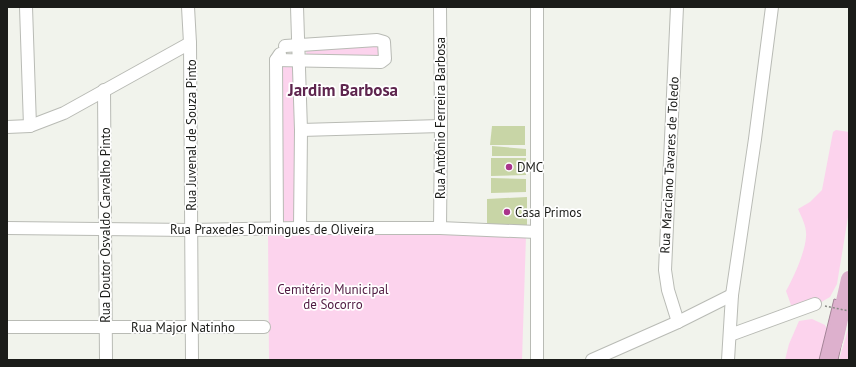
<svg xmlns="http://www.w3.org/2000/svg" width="856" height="367" viewBox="0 0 856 367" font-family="'PT Sans',sans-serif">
<rect width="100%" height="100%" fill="#f1f3ec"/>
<g fill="#fcd3ed">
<polygon points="380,45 380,57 307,57 306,50"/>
<polygon points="281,65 296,65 297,222 280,221"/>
<path d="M 836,130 L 849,132 L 849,211 L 837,284 L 830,297 L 818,304 L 805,307 L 791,305 L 786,291 C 794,277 805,252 806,237 C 807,227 802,218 798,209 L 810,202 L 822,190 L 833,132 Z"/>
<polygon points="268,233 526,236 522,360 269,360"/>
<polygon points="812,319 825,325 831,338 821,360 785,360 789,344 799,321"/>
<polygon points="849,328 849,360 839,360 848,329"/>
</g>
<polygon fill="#ddb0cd" stroke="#a38497" points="834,299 849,303 849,310 838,360 819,360"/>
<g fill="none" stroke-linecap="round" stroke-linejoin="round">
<polyline stroke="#ddb0cd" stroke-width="16" points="828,360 836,337 849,279"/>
</g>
<g fill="#c8d5a6">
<polygon points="492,126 525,126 525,145 490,145"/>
<polygon points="492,146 526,149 526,156 492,156"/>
<polygon points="491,158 526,158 526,175 491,176"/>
<polygon points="491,178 526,179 526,192 491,193"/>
<polygon points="527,197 527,225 487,225 487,199"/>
</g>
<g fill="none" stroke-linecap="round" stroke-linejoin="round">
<defs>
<g id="minor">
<polyline points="26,7 30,126"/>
<polyline points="188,7 190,43 192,360"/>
<polyline points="297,7 301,130 300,228"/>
<polyline points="440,7 441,126 440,228"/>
<polyline points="677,7 665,270 668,290 678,322"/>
<polyline points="276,60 381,62 385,59 384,42 377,40 285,46"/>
<polyline points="104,90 106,360"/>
<polyline points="7,127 30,126 64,113 190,43"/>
<polyline points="301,130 441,126"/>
<polyline points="7,228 191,230 300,228 440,228 537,232"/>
<polyline points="277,228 276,60 280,54"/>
<polyline points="7,327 264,327"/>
<polyline points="730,335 815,304"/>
<polyline points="537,360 537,7"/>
<polyline points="592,360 678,322 732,295"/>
<polyline points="728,360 732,295 755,139 772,7"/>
</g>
</defs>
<use href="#minor" stroke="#b9bbb5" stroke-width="14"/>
<polyline stroke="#878984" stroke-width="1.5" stroke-dasharray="2 2" stroke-linecap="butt" points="825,306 849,311"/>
<use href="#minor" stroke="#fff" stroke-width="12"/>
</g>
<g fill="#aa348c" stroke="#fff" stroke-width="1.5">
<circle cx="509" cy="167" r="4"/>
<circle cx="507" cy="212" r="4"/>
</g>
<g text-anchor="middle" stroke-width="3.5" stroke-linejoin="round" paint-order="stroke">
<g font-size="13" fill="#1b1c19" stroke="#fff">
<text transform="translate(440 118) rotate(-90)" y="5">Rua Antônio Ferreira Barbosa</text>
<text transform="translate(191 135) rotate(-90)" y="5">Rua Juvenal de Souza Pinto</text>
<text transform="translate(669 165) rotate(-87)" y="5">Rua Marciano Tavares de Toledo</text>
<text transform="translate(105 225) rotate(-90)" y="5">Rua Doutor Osvaldo Carvalho Pinto</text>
<text x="272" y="234">Rua Praxedes Domingues de Oliveira</text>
<text x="183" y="332">Rua Major Natinho</text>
</g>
<g font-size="13" fill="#1b1c19" stroke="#fff" text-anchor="start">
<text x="517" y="172">DMC</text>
<text x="515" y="217">Casa Primos</text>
</g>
<g font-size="13" fill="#501b42" stroke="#fff">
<text x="333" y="294">Cemitério Municipal<tspan x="333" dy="15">de Socorro</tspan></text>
</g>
<g font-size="17" font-weight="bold" fill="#5e254e" stroke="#fff">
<text x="343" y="96">Jardim Barbosa</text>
</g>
</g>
<rect width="856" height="367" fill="none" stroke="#1b1c19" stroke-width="16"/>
</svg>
